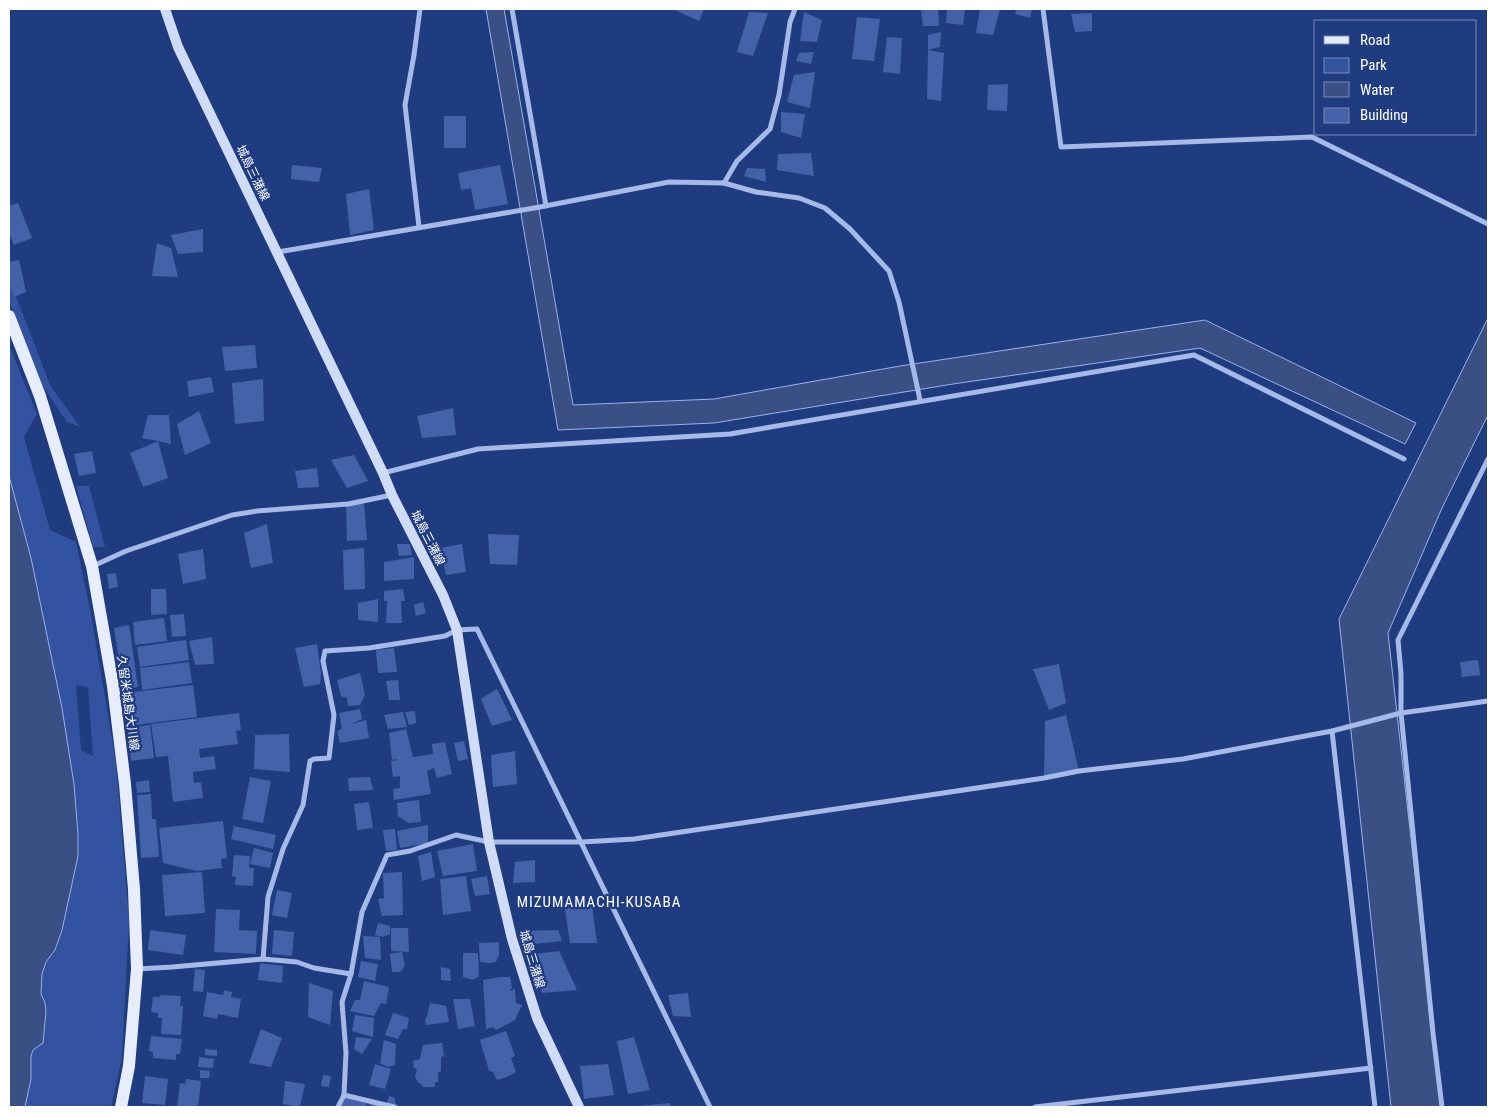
<svg xmlns="http://www.w3.org/2000/svg" width="1497" height="1116" viewBox="0 0 1497 1116" font-family="'Roboto Condensed','Noto Sans JP',sans-serif">
<rect width="100%" height="100%" fill="#1f3c81"/>
<g fill="#3353a0" fill-rule="evenodd">
<polygon points="9,278 50,385 80,427 67,422 44,388 9,301"/>
<path d="M 9,345 L 37,414 L 24,437 L 50,530 L 76,542 L 91,614 L 116,763 L 129,920 L 122,1058 L 111,1107 L 25,1107 L 31,1079 L 31,1056 L 33,1050 L 43,1042 L 46,1011 L 45,1003 L 41,994 L 42,974 L 46,962 L 55,950 L 62,930 L 78,856 L 78,834 L 74,784 L 62,708 L 31,558 L 9,476 ZM 76,685 L 88,687 L 93,756 L 81,750 Z"/>
<polygon points="76,486 89,486 105,547 93,547"/>
</g>
<g fill="#3a4f83" stroke="#99b3ea">
<polygon points="486,9 504,9 573,405 714,399 900,366 1205,320 1416,423 1405,444 1200,348 953,384 714,423 558,430"/>
<polygon points="1488,318 1488,415 1442,508 1388,633 1441,1107 1391,1107 1339,619"/>
<polygon points="9,476 31,558 62,708 74,784 78,834 78,856 62,930 55,950 46,962 42,974 41,994 45,1003 46,1011 43,1043 33,1050 31,1056 31,1079 25,1107 9,1107"/>
</g>
<g fill="#4462a9">
<polygon points="678,9 704,9 699,21 677,11"/>
<polygon points="921,9 938,9 939,26 923,26"/>
<polygon points="947,9 965,9 963,25 946,23"/>
<polygon points="980,9 1000,9 993,35 976,33"/>
<polygon points="1017,9 1032,9 1030,18 1015,14"/>
<polygon points="749,12 768,13 753,56 737,52"/>
<polygon points="804,12 822,20 817,42 800,41"/>
<polygon points="1092,13 1092,31 1075,32 1071,14"/>
<polygon points="857,17 880,19 874,61 852,59"/>
<polygon points="941,32 940,47 928,50 928,35"/>
<polygon points="887,37 902,38 900,74 883,72"/>
<polygon points="928,50 944,53 941,101 927,99"/>
<polygon points="814,52 811,64 796,61 799,53"/>
<polygon points="815,72 810,108 787,102 794,75"/>
<polygon points="1008,84 1007,111 987,110 988,85"/>
<polygon points="781,112 805,114 801,138 781,132"/>
<rect x="444" y="116" width="22" height="32"/>
<polygon points="811,153 814,176 777,170 778,154"/>
<polygon points="292,165 322,168 319,182 291,179"/>
<polygon points="500,165 508,204 475,210 471,188 461,190 458,173"/>
<polygon points="747,168 765,169 766,182 744,176"/>
<polygon points="369,189 374,230 350,235 346,194"/>
<polygon points="18,203 32,238 14,245 9,233 9,206"/>
<polygon points="203,229 203,252 178,254 171,235"/>
<polygon points="157,243 171,248 178,277 152,276"/>
<polygon points="19,260 26,292 14,297 9,281 9,262"/>
<polygon points="255,345 257,368 225,371 222,347"/>
<polygon points="211,377 214,392 189,397 187,381"/>
<polygon points="263,379 264,421 235,424 232,383"/>
<polygon points="453,408 456,435 422,438 417,416"/>
<polygon points="199,411 211,443 185,455 177,424"/>
<polygon points="148,415 169,415 171,444 158,441 168,478 143,487 130,453 158,441 142,438"/>
<polygon points="92,451 96,473 79,476 74,454"/>
<polygon points="354,455 368,481 347,488 331,460"/>
<polygon points="317,468 319,487 298,488 295,471"/>
<polygon points="364,503 367,540 347,541 346,505"/>
<polygon points="267,524 273,563 251,568 244,533"/>
<polygon points="488,534 519,535 517,565 490,564"/>
<polygon points="397,544 410,544 412,555 399,556"/>
<polygon points="462,544 466,572 446,575 440,548"/>
<polygon points="364,548 365,589 344,590 343,550"/>
<polygon points="203,549 206,579 183,584 178,554"/>
<polygon points="414,557 414,579 384,581 384,562"/>
<polygon points="116,573 118,587 109,589 107,574"/>
<polygon points="151,589 166,589 167,614 151,615"/>
<polygon points="403,589 405,601 401,601 402,623 386,623 387,601 384,601 384,591"/>
<polygon points="378,599 378,622 358,620 358,603"/>
<polygon points="423,602 426,613 416,616 414,605"/>
<polygon points="184,614 186,636 172,637 170,615"/>
<polygon points="164,618 167,641 135,645 133,622"/>
<polygon points="129,625 138,687 124,689 114,628"/>
<polygon points="212,637 214,664 195,665 189,641"/>
<polygon points="186,640 189,660 140,667 137,647"/>
<polygon points="317,644 321,673 320,684 304,687 295,648"/>
<polygon points="394,648 397,672 378,673 376,650"/>
<polygon points="1478,660 1480,675 1462,677 1460,662"/>
<polygon points="189,662 192,683 142,690 140,668"/>
<polygon points="1059,664 1066,703 1049,710 1033,669"/>
<polygon points="360,673 365,695 360,705 348,706 347,698 341,696 337,680"/>
<polygon points="398,680 400,700 389,700 386,681"/>
<polygon points="193,685 197,717 128,726 124,693"/>
<polygon points="497,689 512,720 492,726 481,699"/>
<polygon points="360,709 362,719 351,724 366,720 369,738 340,743 337,731 342,729 339,713"/>
<polygon points="415,711 416,723 409,725 405,712"/>
<polygon points="403,712 407,727 388,729 384,715"/>
<polygon points="239,713 241,730 236,731 238,744 199,749 200,758 214,756 216,769 193,772 194,783 201,782 203,798 173,802 168,756 156,757 151,724"/>
<polygon points="1066,715 1079,771 1044,778 1045,721"/>
<polygon points="150,725 154,758 131,761 127,728"/>
<polygon points="406,729 413,757 408,758 433,754 432,744 445,742 452,774 437,778 434,768 427,771 431,794 394,800 393,789 400,788 400,776 393,777 391,761 397,760 396,759 392,760 389,733"/>
<polygon points="289,734 290,772 254,769 255,735"/>
<polygon points="464,741 468,759 458,761 454,743"/>
<polygon points="515,751 517,784 493,787 491,755"/>
<polygon points="250,777 271,781 263,823 242,819"/>
<polygon points="370,777 373,790 349,791 348,778"/>
<polygon points="149,780 150,792 137,793 136,782"/>
<polygon points="151,794 152,819 156,819 159,857 141,858 137,795"/>
<polygon points="419,800 421,822 408,823 398,816 397,803"/>
<polygon points="369,802 373,828 357,830 354,804"/>
<polygon points="223,821 227,858 221,859 222,868 197,871 163,863 159,828"/>
<polygon points="428,825 428,843 400,848 397,831"/>
<polygon points="234,826 276,835 273,849 231,839"/>
<polygon points="395,829 397,850 386,851 383,830"/>
<polygon points="473,844 477,871 443,876 437,851"/>
<polygon points="254,848 273,853 270,868 250,864"/>
<polygon points="431,852 435,877 422,881 418,856"/>
<polygon points="234,855 250,856 249,868 254,868 253,886 235,885 236,877 232,876"/>
<polygon points="535,860 535,882 513,883 515,862"/>
<polygon points="202,872 205,913 165,916 162,875"/>
<polygon points="402,872 403,915 382,916 378,899 384,898 383,873"/>
<polygon points="466,876 471,911 443,915 440,879"/>
<polygon points="487,876 490,894 475,896 471,879"/>
<polygon points="277,890 292,893 287,918 272,915"/>
<polygon points="564,903 592,905 597,943 570,943"/>
<polygon points="216,909 240,910 239,930 257,931 256,954 214,952"/>
<polygon points="378,923 390,926 390,934 383,937 375,935"/>
<polygon points="391,928 408,928 409,952 391,951"/>
<polygon points="150,930 186,935 183,955 148,950"/>
<polygon points="274,930 294,932 292,956 272,954"/>
<polygon points="558,930 562,941 524,945 521,931"/>
<polygon points="363,936 380,937 381,960 365,958"/>
<polygon points="499,942 499,955 496,962 490,963 480,962 479,943"/>
<polygon points="559,951 577,990 542,993 527,955"/>
<polygon points="402,952 405,966 400,972 392,972 390,954"/>
<polygon points="463,953 478,953 479,977 472,980 463,977"/>
<polygon points="361,961 378,964 375,981 358,977"/>
<polygon points="260,963 283,966 282,983 258,980"/>
<polygon points="441,967 450,969 451,981 441,980"/>
<polygon points="195,969 205,970 203,992 193,991"/>
<polygon points="501,977 510,977 512,988 509,991 515,989 516,1003 522,1005 515,1020 496,1030 493,1027 486,1029 483,980"/>
<polygon points="364,981 389,987 386,1004 381,1003 374,1016 350,1011 355,1000 360,1000"/>
<polygon points="309,983 333,991 330,1025 308,1017"/>
<polygon points="224,990 232,992 231,997 241,999 238,1018 218,1014 217,1019 203,1016 207,992 223,995"/>
<polygon points="688,993 691,1017 673,1016 668,995"/>
<polygon points="160,995 181,996 180,1006 183,1006 181,1035 161,1034 162,1018 158,1018 158,1013 151,1012 153,997 160,997"/>
<polygon points="453,999 470,999 475,1026 458,1029"/>
<polygon points="430,1003 446,1006 449,1022 426,1025 425,1019 427,1017"/>
<polygon points="393,1013 409,1018 407,1029 403,1029 398,1039 385,1035"/>
<polygon points="355,1015 374,1018 373,1037 352,1031"/>
<polygon points="261,1029 282,1038 271,1067 249,1063"/>
<polygon points="506,1031 515,1056 511,1058 516,1072 507,1077 497,1080 493,1072 489,1071 480,1040"/>
<polygon points="151,1036 182,1039 180,1054 176,1054 176,1060 153,1058 153,1052 149,1051"/>
<polygon points="356,1037 372,1039 362,1054 354,1049"/>
<polygon points="634,1037 650,1090 628,1094 617,1041"/>
<polygon points="384,1040 396,1044 395,1065 392,1066 388,1067 380,1063"/>
<polygon points="442,1043 444,1056 441,1057 441,1071 438,1073 438,1082 435,1082 435,1087 423,1087 420,1083 418,1083 415,1076 417,1069 414,1068 413,1061 420,1059 423,1045"/>
<polygon points="205,1049 217,1050 217,1056 205,1055"/>
<polygon points="199,1057 214,1059 213,1068 198,1067"/>
<polygon points="375,1064 391,1069 385,1089 369,1085"/>
<polygon points="608,1064 614,1095 584,1099 580,1066"/>
<polygon points="200,1070 210,1071 209,1078 200,1078"/>
<polygon points="323,1075 331,1076 329,1087 321,1086"/>
<polygon points="145,1076 168,1079 165,1105 142,1103"/>
<polygon points="186,1079 201,1081 198,1107 177,1107 180,1083 185,1084"/>
<polygon points="285,1081 305,1084 300,1107 283,1104"/>
<polygon points="389,1096 395,1098 395,1103 401,1107 369,1107 370,1100 387,1103"/>
<polygon points="343,1097 367,1103 366,1107 341,1107"/>
<polygon points="670,1103 671,1107 637,1107 637,1106"/>
</g>
<g fill="none" stroke-linecap="round" stroke-linejoin="round">
<g stroke="#a5bae9" stroke-width="5">
<polyline points="512,9 546,206"/>
<polyline points="1043,9 1061,147 1312,137 1488,224"/>
<polyline points="724,183 737,161 770,129 779,95 790,22 795,9"/>
<polyline points="419,227 405,105 414,55 420,9"/>
<polyline points="278,252 540,207 669,182 724,183 756,192 799,198 825,208 850,229 889,271 899,302 920,400"/>
<polyline points="383,473 478,449 730,434 1194,355 1404,459"/>
<polyline points="93,566 126,551 232,515 257,511 348,504 392,495"/>
<polyline points="1332,731 1375,1107"/>
<polyline points="263,959 268,897 283,849 303,805 310,761 314,759 329,758 334,715 323,661 325,651 369,648 445,636 457,630 477,629 710,1107"/>
<polyline points="137,969 172,967 263,959 297,962 314,968 351,974"/>
<polyline points="344,1095 394,1107"/>
<polyline points="338,1107 344,1095 346,1053 342,1002 351,974 362,912 387,855 410,851 456,835 489,842 582,842 634,839 1044,778 1079,771 1183,759 1332,731 1401,713 1488,701"/>
<polyline points="1035,1107 1371,1068"/>
<polyline points="1442,1107 1433,1033 1401,713 1401,674 1398,640 1488,459"/>
</g>
<polyline stroke="#d0dbf7" stroke-width="10" points="165,9 178,47 383,473 392,495 443,595 457,630 489,842 512,939 537,1018 579,1107"/>
<polyline stroke="#e8edfe" stroke-width="12" points="9,316 40,396 92,566 113,686 125,784 134,889 137,969 129,1066 121,1107"/>
</g>
<g text-anchor="middle" stroke-width="4.5" stroke-linejoin="round" paint-order="stroke">
<g font-size="12" fill="#fff" stroke="#1f3c81">
<text transform="translate(253 173) rotate(64)" y="4">城島三潴線</text>
<text transform="translate(428 538) rotate(63)" y="4">城島三潴線</text>
<text transform="translate(128 703) rotate(82)" y="4">久留米城島大川線</text>
<text transform="translate(532 959) rotate(73)" y="4">城島三潴線</text>
</g>
<g font-size="15" letter-spacing="1" fill="#fff" stroke="#1f3c81">
<text x="599" y="907">MIZUMAMACHI-KUSABA</text>
</g>
</g>
<rect width="1497" height="1116" fill="none" stroke="#ffffff" stroke-width="20"/>
<rect x="1314" y="20" width="162" height="115" fill="#1f3c81" stroke="#798ab3"/>
<rect x="1324" y="36" width="25" height="8" fill="#e8edfe" stroke="#798ab3"/>
<text x="1360" y="45" font-size="15" fill="#ffffff">Road</text>
<rect x="1324" y="58" width="25" height="15" fill="#3353a0" stroke="#798ab3"/>
<text x="1360" y="70" font-size="15" fill="#ffffff">Park</text>
<rect x="1324" y="82" width="25" height="15" fill="#3a4f83" stroke="#798ab3"/>
<text x="1360" y="95" font-size="15" fill="#ffffff">Water</text>
<rect x="1324" y="108" width="25" height="15" fill="#4462a9" stroke="#798ab3"/>
<text x="1360" y="120" font-size="15" fill="#ffffff">Building</text>
</svg>
